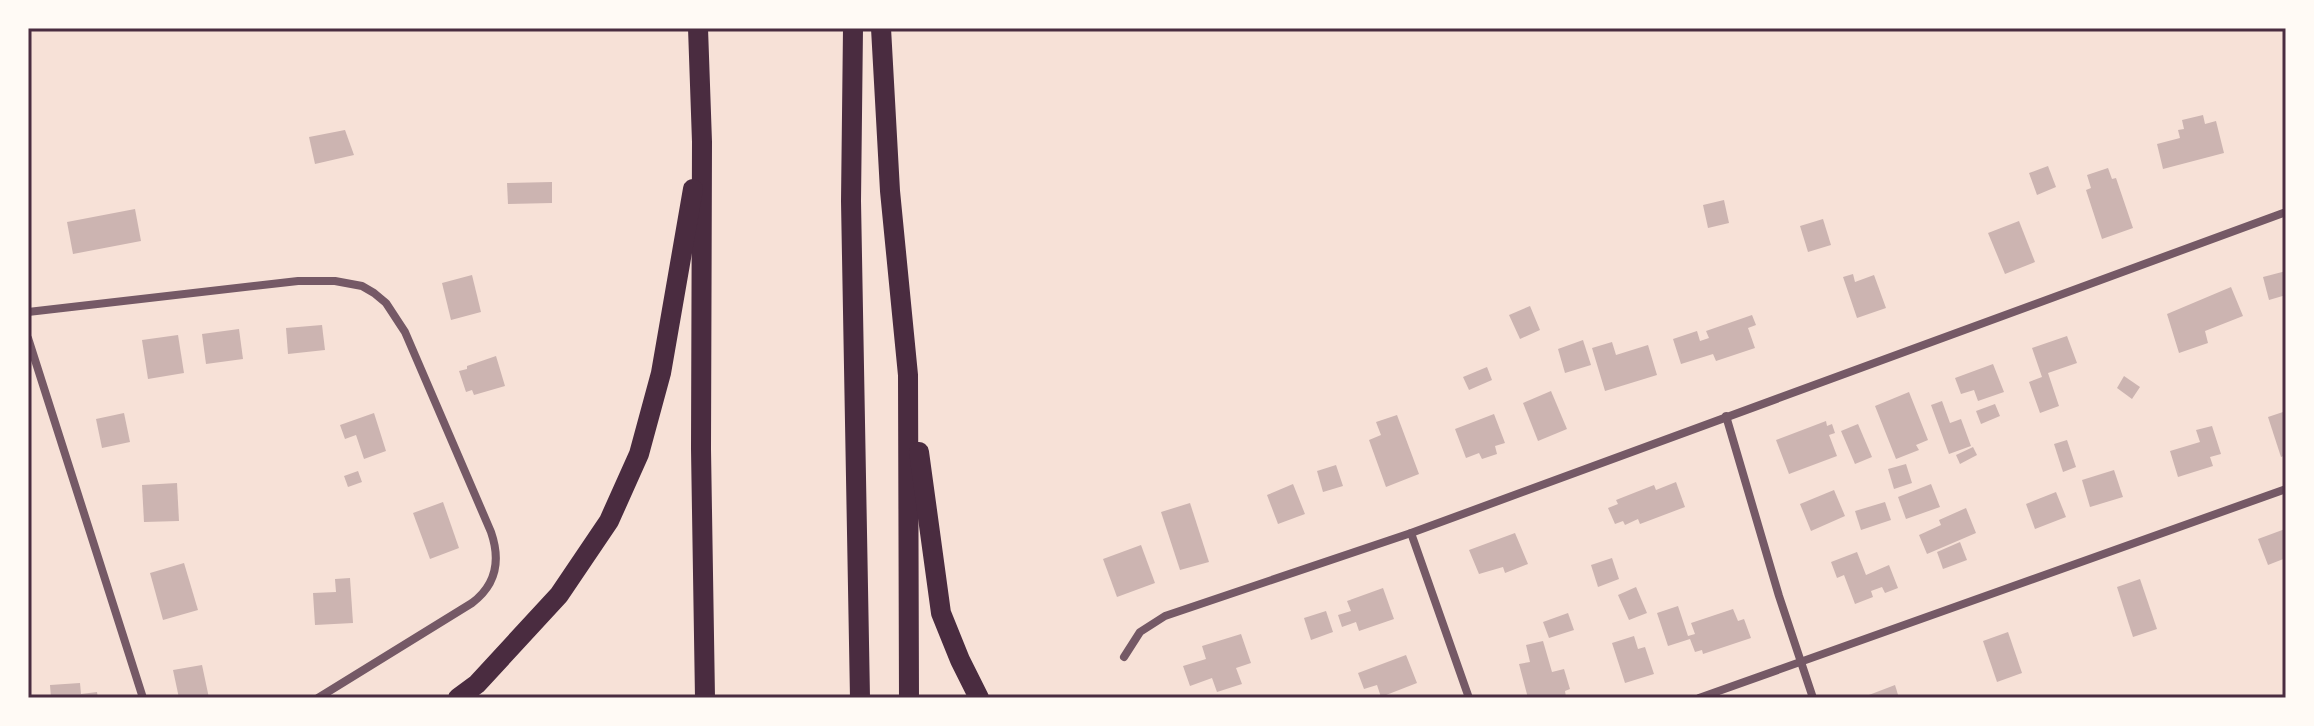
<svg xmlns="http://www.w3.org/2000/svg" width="2314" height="726" viewBox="0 0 2314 726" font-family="Arial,sans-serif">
<rect width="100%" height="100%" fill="#f7e1d7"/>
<g fill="#ccb4b1">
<polygon points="2203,115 2205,124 2216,121 2224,153 2163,169 2157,144 2180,138 2178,130 2184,129 2182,120"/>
<polygon points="345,130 354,155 315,164 309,137"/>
<polygon points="2048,166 2056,187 2037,195 2029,173"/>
<polygon points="2108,168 2112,179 2116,178 2133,228 2102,239 2086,190 2091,188 2087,175"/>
<polygon points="552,182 552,203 508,204 507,183"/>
<polygon points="1724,200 1729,223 1708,228 1703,205"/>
<polygon points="135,209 141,241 73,254 67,222"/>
<polygon points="1823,219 1831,245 1808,252 1800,226"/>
<polygon points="2019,221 2035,262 2005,274 1988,233"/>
<polygon points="2286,271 2286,295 2269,300 2263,277"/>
<polygon points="1853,274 1855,282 1874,275 1886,308 1857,318 1843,277"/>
<polygon points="472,275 481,312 451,320 442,283"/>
<polygon points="2231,287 2243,316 2205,331 2208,343 2179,353 2167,314"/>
<polygon points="1530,306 1540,330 1520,339 1509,315"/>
<polygon points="1752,315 1756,325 1748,328 1755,348 1716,361 1713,354 1681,364 1673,339 1697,331 1700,341 1709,338 1706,331"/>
<polygon points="322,325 325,350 288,354 286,328"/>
<polygon points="239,329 243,359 206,364 202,334"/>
<polygon points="178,335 184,373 148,379 142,340"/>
<polygon points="2067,336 2077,363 2048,373 2059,406 2040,413 2029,382 2042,377 2032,348"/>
<polygon points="1583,340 1591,365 1565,373 1558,349"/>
<polygon points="1612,342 1616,355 1648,345 1657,375 1605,391 1592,348"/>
<polygon points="496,356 505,386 474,395 472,390 466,392 459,371 467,369 467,366"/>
<polygon points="1993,364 2004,392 1978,401 1974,390 1961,394 1955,378"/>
<polygon points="1487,367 1492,380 1469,390 1463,377"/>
<polygon points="2124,376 2140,387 2132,399 2117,388"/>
<polygon points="1551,391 1567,429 1538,441 1523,403"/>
<polygon points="1909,392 1928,440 1916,445 1919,450 1896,459 1875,406"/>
<polygon points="1942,401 1950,423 1961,419 1971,446 1949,454 1931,405"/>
<polygon points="1995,404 2000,416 1981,424 1976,411"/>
<polygon points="2286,411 2286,455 2281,457 2268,417"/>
<polygon points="124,413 130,442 102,448 96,419"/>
<polygon points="374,413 386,451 364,459 356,435 345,439 340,425"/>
<polygon points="1494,414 1505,443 1495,446 1497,454 1482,459 1479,453 1466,458 1455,429"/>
<polygon points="1397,415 1419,474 1386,487 1369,440 1381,435 1376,422"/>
<polygon points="1826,421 1827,426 1832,424 1835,433 1829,435 1837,456 1789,474 1776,440"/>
<polygon points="1858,424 1872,457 1855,464 1841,431"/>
<polygon points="2212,426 2221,454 2210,457 2213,466 2178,477 2170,451 2200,442 2196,430"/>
<polygon points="2067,440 2076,467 2063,472 2054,444"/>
<polygon points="1973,447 1977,455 1960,464 1956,455"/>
<polygon points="1906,464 1912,483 1894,489 1888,469"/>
<polygon points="1336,465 1343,486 1323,492 1317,471"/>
<polygon points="2114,470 2123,497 2090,507 2082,480"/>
<polygon points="358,471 362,482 348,487 344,476"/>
<polygon points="1676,482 1685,507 1640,524 1638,519 1625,525 1623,521 1615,524 1608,508 1618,504 1616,500 1654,485 1656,490"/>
<polygon points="177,483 179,521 144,522 142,485"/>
<polygon points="1293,484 1305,514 1278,524 1267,495"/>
<polygon points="1931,484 1940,507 1906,519 1898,497"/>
<polygon points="1834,490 1845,516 1811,531 1800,504"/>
<polygon points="2056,492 2066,517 2035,529 2026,504"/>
<polygon points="443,502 459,548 430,559 413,513"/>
<polygon points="1885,502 1891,520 1861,530 1855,511"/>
<polygon points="1190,503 1209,562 1180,570 1161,512"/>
<polygon points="1966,508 1976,533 1927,554 1919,535 1941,525 1939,520"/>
<polygon points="2285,529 2286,558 2268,565 2258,539"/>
<polygon points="1515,533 1528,564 1505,573 1503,567 1479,574 1469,550"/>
<polygon points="1960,542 1967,560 1943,569 1937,552"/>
<polygon points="1141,545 1155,583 1117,597 1103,559"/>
<polygon points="1857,552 1866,575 1889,565 1898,588 1885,593 1882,587 1871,591 1873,597 1855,604 1844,575 1837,578 1831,562"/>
<polygon points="1612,558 1619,579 1598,587 1591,565"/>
<polygon points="184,563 198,610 163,620 150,573"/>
<polygon points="350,578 353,623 315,625 313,593 336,592 335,579"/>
<polygon points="2140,579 2157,629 2133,637 2117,587"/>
<polygon points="1636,587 1647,613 1629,620 1618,595"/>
<polygon points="1383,588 1394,619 1359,631 1356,622 1342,627 1338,615 1351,611 1347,601"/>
<polygon points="1678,606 1688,636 1695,634 1691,623 1733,609 1738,621 1744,619 1751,638 1703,654 1702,650 1695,652 1690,639 1668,646 1657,613"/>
<polygon points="1326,611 1333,632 1311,640 1304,618"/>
<polygon points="1568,613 1574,630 1549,638 1543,622"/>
<polygon points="2008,632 2022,673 1997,682 1983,641"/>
<polygon points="1241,634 1251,663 1236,668 1242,684 1217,692 1212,678 1190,686 1183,666 1206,659 1202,646"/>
<polygon points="1634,636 1638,649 1645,647 1654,674 1625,683 1612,643"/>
<polygon points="1543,641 1552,672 1564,669 1570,689 1565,691 1566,697 1528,698 1519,664 1530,662 1526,645"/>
<polygon points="1406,655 1417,683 1381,697 1377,685 1364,689 1358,673"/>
<polygon points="202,665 209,698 179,698 173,670"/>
<polygon points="80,683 81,694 97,692 98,698 51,698 50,685"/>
<polygon points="1895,685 1899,698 1861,698"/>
</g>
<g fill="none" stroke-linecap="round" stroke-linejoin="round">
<g stroke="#755966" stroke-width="8">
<path d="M 28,312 L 298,281 L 335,281 L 362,286 L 374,293 L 386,303 L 405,332 L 491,532 C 501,561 496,585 472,603 L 318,698"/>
<polyline points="28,338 143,698"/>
<polyline points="1726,416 1779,596 1813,698"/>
<polyline points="1411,533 1469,698"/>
<polyline points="1124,657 1140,632 1165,616 1411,533 2286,212"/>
<polyline points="1699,698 2286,489"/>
</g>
<g stroke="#4a2c40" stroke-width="20">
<polyline points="698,28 702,142 701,449 705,698"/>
<polyline points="853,28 851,201 860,698"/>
<polyline points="881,28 890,191 908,375 909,698"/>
<polyline points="919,452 941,613 960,660 979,698"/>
<polyline points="458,698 477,684 559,595 609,521 639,454 661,373 693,189"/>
</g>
</g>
<rect width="2314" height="726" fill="none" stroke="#fffaf5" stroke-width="60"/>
<rect x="30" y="30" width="2254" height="666" fill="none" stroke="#4a2c40" stroke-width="3"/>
</svg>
